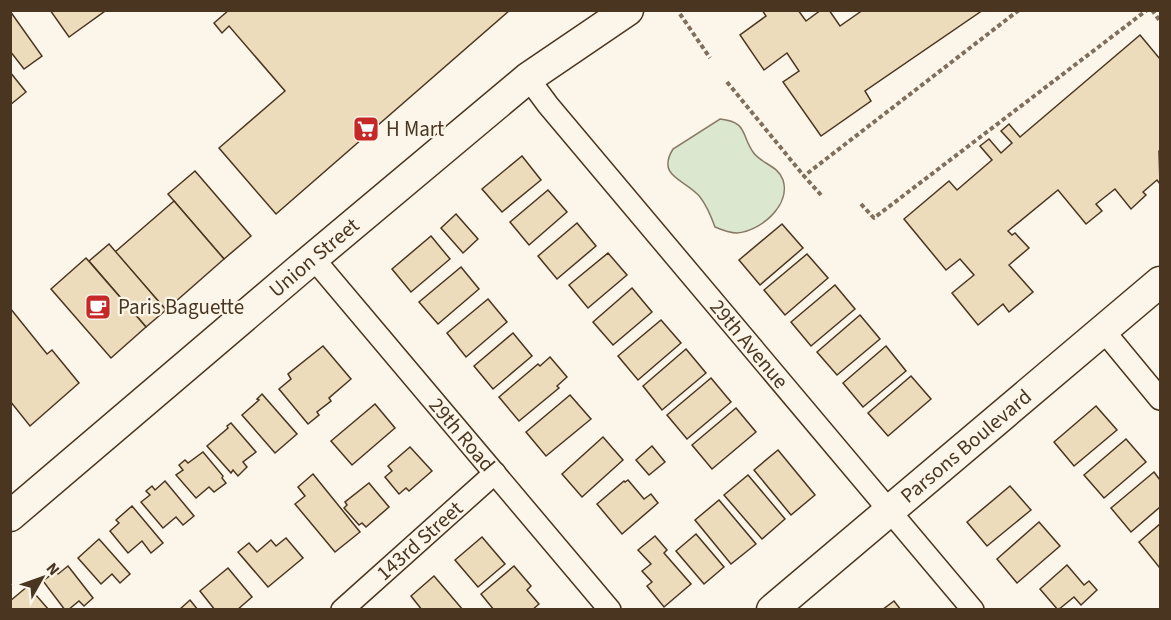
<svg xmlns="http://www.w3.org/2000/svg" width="1171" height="620" viewBox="0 0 1171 620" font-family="'Source Sans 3',sans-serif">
<rect width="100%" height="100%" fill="#fbf6e9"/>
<path fill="#dce7d0" stroke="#887966" stroke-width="1.5" d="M 720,119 C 748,122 741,135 753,152 C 761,164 778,165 783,180 C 791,205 761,231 737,233 C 729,233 722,230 715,227 C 711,216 707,206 700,197 C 685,179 656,177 673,149 Z"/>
<g fill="#ecdcbc" stroke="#4a3520" stroke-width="1.5">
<polygon points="50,10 105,10 105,11 69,37"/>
<polygon points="229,10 510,10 276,214 219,148 285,91 229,26 222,33 214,23"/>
<polygon points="762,10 798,10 806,21 821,10 829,10 840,26 863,10 983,10 865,91 871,101 821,136 783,82 799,71 787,53 764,70 740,35 766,16"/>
<polygon points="10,11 42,56 24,69 10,51"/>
<polygon points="1140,35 1160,59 1160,150 1159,151 1160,184 1157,180 1143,192 1146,195 1131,209 1115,189 1096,204 1102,211 1086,224 1058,190 1008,231 1012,235 1015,233 1029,248 1009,265 1033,292 1009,312 1003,304 978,325 952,293 974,275 960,259 946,270 904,219 949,181 957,190 992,160 980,146 989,139 1001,153 1012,143 1001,131 1009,124 1020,137"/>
<polygon points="10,72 26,92 10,105"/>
<polygon points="522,156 541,180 502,212 482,189"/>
<polygon points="195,171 251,236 224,259 168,194"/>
<polygon points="548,190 567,212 529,245 510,222"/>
<polygon points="174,201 224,259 166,310 115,252"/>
<polygon points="456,214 478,239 463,253 441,228"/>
<polygon points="577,223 596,246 557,279 538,256"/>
<polygon points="782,224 803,248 760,285 739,260"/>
<polygon points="431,236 450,259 411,292 392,269"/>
<polygon points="109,244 166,310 146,327 89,261"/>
<polygon points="608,253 627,275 588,308 569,285"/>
<polygon points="807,254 828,278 785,315 764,290"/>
<polygon points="86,258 146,327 111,358 51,289"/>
<polygon points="461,267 479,289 438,324 419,302"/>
<polygon points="835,285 855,309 811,346 791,322"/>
<polygon points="632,288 652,312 613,345 593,322"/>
<polygon points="488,299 507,322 466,357 447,333"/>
<polygon points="10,308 47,354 52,350 79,383 30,426 10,401"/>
<polygon points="860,315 880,339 837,375 817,352"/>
<polygon points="661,320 681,343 638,380 618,356"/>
<polygon points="513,333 532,356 493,389 474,366"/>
<polygon points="323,346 351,379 329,398 331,401 317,412 319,415 308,424 279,389 291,379 288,374"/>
<polygon points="886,346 906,371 863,407 843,383"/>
<polygon points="686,349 706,373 662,410 643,386"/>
<polygon points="550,357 567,377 557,386 559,388 519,421 499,397 538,364 540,366"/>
<polygon points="911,376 931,399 888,436 868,413"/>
<polygon points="711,378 731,402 687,439 667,415"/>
<polygon points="262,394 297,434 275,453 242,415 259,400 257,399"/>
<polygon points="570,395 591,419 546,456 526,432"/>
<polygon points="375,404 395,428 352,465 331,441"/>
<polygon points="1096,406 1117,430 1074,466 1054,442"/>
<polygon points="736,408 756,432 712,469 692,445"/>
<polygon points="231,423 256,452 243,462 247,467 238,476 233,470 231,473 207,446 228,428 227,426"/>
<polygon points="603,437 623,460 582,497 562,474"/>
<polygon points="1126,439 1146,462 1104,498 1084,475"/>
<polygon points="652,446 665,462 649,475 636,460"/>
<polygon points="410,447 432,471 409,491 406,488 399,494 385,477 392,471 388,466"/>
<polygon points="778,450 815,495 791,515 754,470"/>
<polygon points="203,452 223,476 222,478 226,483 214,492 209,487 196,498 176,475 183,470 179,465 185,460 188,463"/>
<polygon points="1154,472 1160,480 1160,507 1131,532 1111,508"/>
<polygon points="313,474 360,532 335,552 295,504 305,496 298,487"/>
<polygon points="748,475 785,519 762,539 724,495"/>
<polygon points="628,480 644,499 651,494 658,503 622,534 597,504 624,481 625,482"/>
<polygon points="165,481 194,516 183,525 176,517 163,528 141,502 150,495 146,491 152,486 155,490"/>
<polygon points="369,483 389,507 366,527 362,523 359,525 344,508 347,505 345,502"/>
<polygon points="1010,486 1031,510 987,546 967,522"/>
<polygon points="719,500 756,544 731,564 695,520"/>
<polygon points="132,506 163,543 151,553 142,541 128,553 110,531 119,523 116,520"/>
<polygon points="1039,522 1060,546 1017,583 997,559"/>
<polygon points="1160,524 1160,566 1159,567 1139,542"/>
<polygon points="696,534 724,567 704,584 676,551"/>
<polygon points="655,536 667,550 664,553 691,584 664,607 647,586 652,582 642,571 651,564 638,550"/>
<polygon points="482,537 505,564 478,587 455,560"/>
<polygon points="286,538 303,558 268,587 238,552 249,543 257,552 271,540 276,546"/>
<polygon points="99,539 130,574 120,583 112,574 101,584 78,558"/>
<polygon points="1067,565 1084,585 1089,581 1097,590 1081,605 1074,597 1058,610 1040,589"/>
<polygon points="68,566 93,598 84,606 79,601 68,610 65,610 43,581 56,571 58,574"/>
<polygon points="514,566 531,586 527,590 539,604 532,610 494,610 481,594"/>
<polygon points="228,568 252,597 237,610 215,610 200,591"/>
<polygon points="434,576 463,610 422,610 411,596"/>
<polygon points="28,586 49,610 10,610 10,601"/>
<polygon points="190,600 198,610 179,610"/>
<polygon points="894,601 901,610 882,610"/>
</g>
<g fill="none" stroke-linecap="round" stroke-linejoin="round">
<defs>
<g id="street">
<path id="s1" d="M 528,78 L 548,105 L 973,610"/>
<path id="s2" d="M 313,258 L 610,610"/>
<polyline points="1103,330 1160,399"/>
<path id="s3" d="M 342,610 L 495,473"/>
</g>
<g id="secondary">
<path id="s4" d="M 10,516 L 300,269 L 528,78 L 628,10"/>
<path id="s5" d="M 772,610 L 1160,282"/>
</g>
</defs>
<use href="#street" stroke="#4a3520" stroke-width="24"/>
<use href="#secondary" stroke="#4a3520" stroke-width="33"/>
<g stroke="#7f6f5c" stroke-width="4" stroke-dasharray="4.5 3" stroke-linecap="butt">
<polyline points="1152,10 1160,21"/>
<polyline points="680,14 710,58"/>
<polyline points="727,82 804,176"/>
<polyline points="821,195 804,176 1019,10"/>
<polyline points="861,204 874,218 1147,10"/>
</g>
<use href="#street" stroke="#fbf6e9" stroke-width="21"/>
<use href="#secondary" stroke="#fbf6e9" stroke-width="30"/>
</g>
<defs>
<symbol id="supermarket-square" viewBox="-11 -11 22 22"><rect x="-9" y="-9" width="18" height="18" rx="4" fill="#c62828" stroke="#fbf6e9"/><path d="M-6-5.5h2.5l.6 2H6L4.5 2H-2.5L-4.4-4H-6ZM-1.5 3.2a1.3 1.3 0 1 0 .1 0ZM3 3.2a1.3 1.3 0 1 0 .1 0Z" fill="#fff"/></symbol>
<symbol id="cafe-square" viewBox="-11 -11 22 22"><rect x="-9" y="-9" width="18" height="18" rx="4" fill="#c62828" stroke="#fbf6e9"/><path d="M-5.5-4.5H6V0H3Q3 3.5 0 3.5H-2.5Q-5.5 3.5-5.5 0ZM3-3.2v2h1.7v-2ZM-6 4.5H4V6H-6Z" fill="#fff"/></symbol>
</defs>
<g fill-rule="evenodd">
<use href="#supermarket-square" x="351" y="114" width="30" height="30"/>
<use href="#cafe-square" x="83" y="292" width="30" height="30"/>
</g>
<g text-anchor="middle" stroke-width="4.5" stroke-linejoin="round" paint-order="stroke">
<g font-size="21" fill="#4a3520" stroke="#fbf6e9" text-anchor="start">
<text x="386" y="136">H Mart</text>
<text x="118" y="314">Paris Baguette</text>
</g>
<g font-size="21" fill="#4a3520" stroke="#fbf6e9">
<text dy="7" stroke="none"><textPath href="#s4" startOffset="399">Union Street</textPath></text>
<text dy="7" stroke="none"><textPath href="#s1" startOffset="346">29th Avenue</textPath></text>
<text dy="7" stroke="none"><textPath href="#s2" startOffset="231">29th Road</textPath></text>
<text dy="7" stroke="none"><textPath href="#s5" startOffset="254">Parsons Boulevard</textPath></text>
<text dy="7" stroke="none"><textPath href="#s3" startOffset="104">143rd Street</textPath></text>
</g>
</g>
<rect width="1171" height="620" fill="none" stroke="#4a3520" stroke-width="24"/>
<g transform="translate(42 578) rotate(50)" stroke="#fbf6e9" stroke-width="4.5" paint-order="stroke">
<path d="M0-4.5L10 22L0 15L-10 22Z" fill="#4a3520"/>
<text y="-9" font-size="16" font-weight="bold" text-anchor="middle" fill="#4a3520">N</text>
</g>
</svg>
